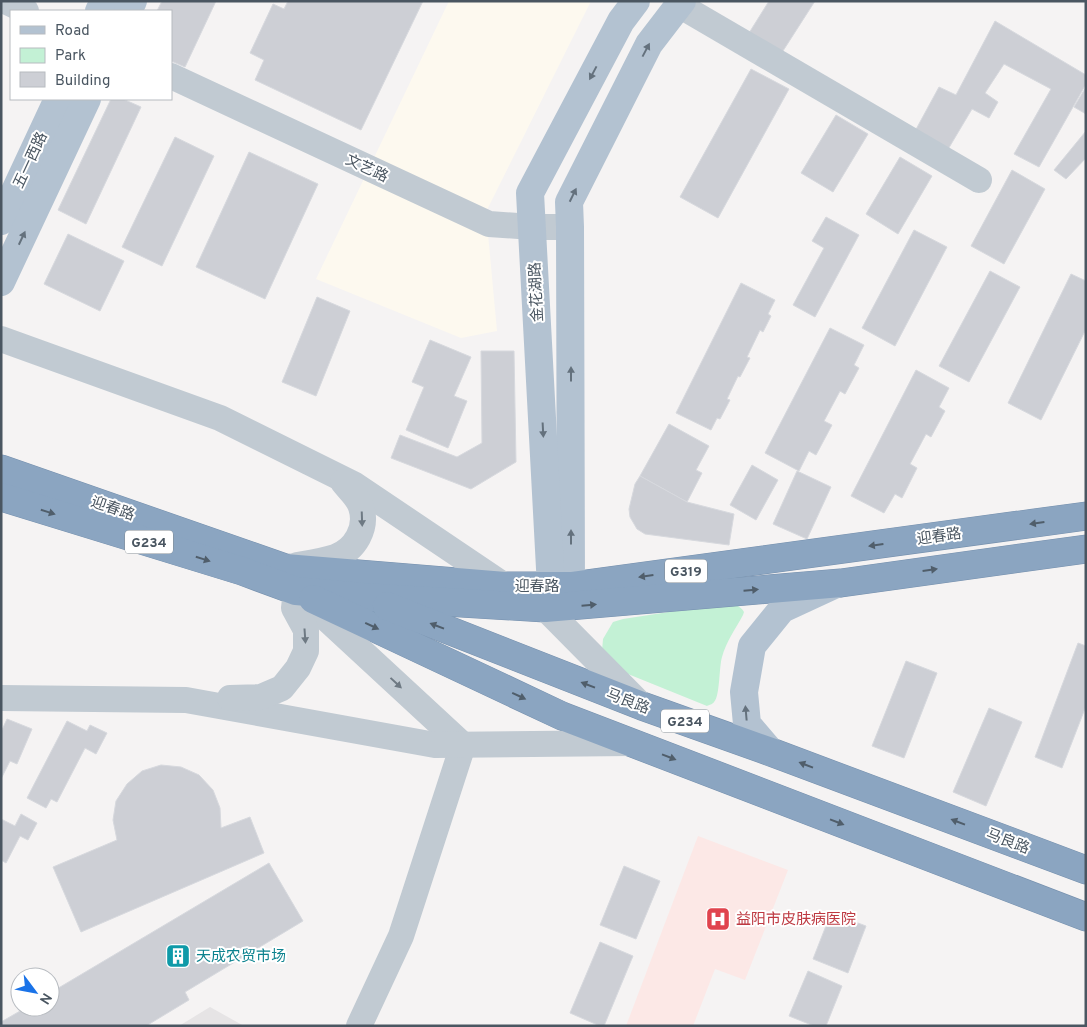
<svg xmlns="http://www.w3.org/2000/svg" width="1087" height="1027" viewBox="0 0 1087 1027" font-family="Overpass,'Noto Sans SC',sans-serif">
<rect width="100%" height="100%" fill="#f5f3f3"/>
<polygon fill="#fdf9ef" points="449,1 591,1 486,212 497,331 461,338 316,279"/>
<polygon fill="#e6e4e5" points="210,1007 244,1026 179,1026"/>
<polygon fill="#fce8e6" points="698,836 788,870 745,980 715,969 693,1026 626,1026"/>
<path fill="#c3f1d5" d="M 721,604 C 730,604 739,603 744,612 L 743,615 C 736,628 726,642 722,657 C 719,667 720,697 714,702 C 713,704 709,705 707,706 L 623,672 L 602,651 L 603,639 L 613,622 L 623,619 Z"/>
<g fill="#cdcfd5" stroke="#d7d9de">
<polygon points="162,1 216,1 185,67 171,61 171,11 157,11"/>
<polygon points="288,1 423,1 361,130 255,80 264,60 250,53 273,4 284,9"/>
<polygon points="769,1 815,1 781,54 749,33"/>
<polygon points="995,21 1086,75 1086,84 1039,167 1014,154 1051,89 1004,64 985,93 998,102 989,118 972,109 947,151 914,133 939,87 956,95"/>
<polygon points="751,69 789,89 718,218 680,197"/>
<polygon points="1086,87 1086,114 1074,107"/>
<polygon points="111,99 123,99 141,107 86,224 58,210"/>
<polygon points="836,115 868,134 833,192 801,173"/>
<polygon points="1086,131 1086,158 1066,179 1054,170"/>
<polygon points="175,137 214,156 162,266 122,247"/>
<polygon points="249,152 318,184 265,299 196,267"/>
<polygon points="900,157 932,176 898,234 866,214"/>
<polygon points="1012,170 1045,189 1004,264 971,246"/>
<polygon points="826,217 859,235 815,317 793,305 824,248 812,241"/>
<polygon points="914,230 947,247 895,346 862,328"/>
<polygon points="68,234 124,261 100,311 44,284"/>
<polygon points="990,271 1020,287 969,382 939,366"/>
<polygon points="1071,274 1086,281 1086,329 1041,420 1008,403"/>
<polygon points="741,283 775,300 768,314 771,316 763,332 760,330 747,357 750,358 740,377 738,376 727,399 730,400 720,419 717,418 711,430 676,413"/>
<polygon points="317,297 350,311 316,396 282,382"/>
<polygon points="830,328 864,345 854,365 859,368 845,394 840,391 824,421 832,425 816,455 809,451 799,471 765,453"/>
<polygon points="430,340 471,357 454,396 467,401 448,448 406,430 424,387 412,382"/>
<polygon points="481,351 514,351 516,462 471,489 391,458 400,435 457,457 482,443"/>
<polygon points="916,370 949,388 939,407 945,411 931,437 926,434 910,464 917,468 902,498 895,494 884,513 851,496"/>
<polygon points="669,424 709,446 696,470 702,473 687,502 640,476"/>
<polygon points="752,465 778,480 756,520 730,505"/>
<polygon points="797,471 831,487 807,539 773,524"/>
<polygon points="640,476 687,502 734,514 729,545 645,534 637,529 630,517 629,509 635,484"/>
<polygon points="1078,643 1086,646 1086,706 1062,768 1035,757"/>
<polygon points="906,661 937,673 904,758 872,746"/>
<polygon points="989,708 1022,722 986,806 953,792"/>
<polygon points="7,719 32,729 17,764 10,761 1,779 1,732"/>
<polygon points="67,721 87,731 90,725 107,733 96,754 85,748 57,802 51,799 46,808 27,798"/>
<polygon points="161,765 181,767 199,775 213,790 220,808 221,828 250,817 264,853 81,932 53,867 117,840 113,820 116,801 127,784 142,771"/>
<polygon points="21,814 37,823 28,840 20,836 6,863 1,860 1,819 15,826"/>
<polygon points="269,863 303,921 185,992 189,1000 146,1026 1,1026 1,1022 27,1007 50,1007 50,993"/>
<polygon points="624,866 660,881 636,939 600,925"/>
<polygon points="831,913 866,926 848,973 813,959"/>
<polygon points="600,942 633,956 604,1026 600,1026 570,1013"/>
<polygon points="808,971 842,986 826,1026 814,1026 789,1016"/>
</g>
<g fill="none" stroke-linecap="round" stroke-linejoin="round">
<defs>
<g id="highway">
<polyline points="1,469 285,568 505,586 571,586 1086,516"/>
<polyline points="1,497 242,571 296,591 363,597 545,608 841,583 1086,549"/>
<polyline points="313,599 562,716 1086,917"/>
<polyline points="387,606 642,706 771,752 1086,870"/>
</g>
</defs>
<use href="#highway" stroke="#7690ad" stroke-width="29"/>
<g stroke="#c1cad2" stroke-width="26">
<polyline points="5,1 26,11"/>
<polyline points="679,5 979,180"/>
<polyline points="171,76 489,224 532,227 570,227"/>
<polyline points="1,339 220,418 355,485 505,586 545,608 642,706"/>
<path d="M 297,565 C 309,563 323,561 335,557 C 355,550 368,528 361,507 C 358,497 349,490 343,482"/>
<polyline points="304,598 463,745 401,936 359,1026"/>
<polyline points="1,698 186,700 435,745 631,743"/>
<polyline points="230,698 261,697 282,688 298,668 306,651 306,630 294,608 296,591"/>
</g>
<g stroke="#b3c2d1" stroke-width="28">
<polyline points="99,11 104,1"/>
<polyline points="128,11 133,1"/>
<polyline points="1,221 58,99"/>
<polyline points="1,282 87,99"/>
<polyline points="554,601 571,586 570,227 569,202 649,44 682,1"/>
<polyline points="545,608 551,587 530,193 621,21 636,1"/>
<polyline points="771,752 747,724 744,692 752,646 782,609 836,584"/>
</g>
<use href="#highway" stroke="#8ba5c1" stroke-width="28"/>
</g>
<defs><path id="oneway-solid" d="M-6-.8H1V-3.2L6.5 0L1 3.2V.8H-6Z" transform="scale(1.25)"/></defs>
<g fill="#64717d">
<use href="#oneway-solid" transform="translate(646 50) rotate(-62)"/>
<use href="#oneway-solid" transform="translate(593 73) rotate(118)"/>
<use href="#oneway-solid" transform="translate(573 195) rotate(-64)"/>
<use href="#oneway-solid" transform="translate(22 238) rotate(-65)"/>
<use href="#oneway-solid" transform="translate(571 374) rotate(-90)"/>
<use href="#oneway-solid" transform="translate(543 430) rotate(87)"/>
<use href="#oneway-solid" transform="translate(571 537) rotate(-90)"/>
<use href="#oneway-solid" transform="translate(746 713) rotate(-95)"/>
</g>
<g fill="#505e6b">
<use href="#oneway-solid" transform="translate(48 512) rotate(17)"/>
<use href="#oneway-solid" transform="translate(1037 523) rotate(172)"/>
<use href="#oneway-solid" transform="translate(876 545) rotate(172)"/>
<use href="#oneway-solid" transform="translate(203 559) rotate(17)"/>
<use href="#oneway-solid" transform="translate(930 570) rotate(-8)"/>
<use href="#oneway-solid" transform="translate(646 576) rotate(172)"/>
<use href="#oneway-solid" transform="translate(751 590) rotate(-5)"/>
<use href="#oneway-solid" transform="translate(589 605) rotate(-5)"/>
<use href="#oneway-solid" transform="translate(372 626) rotate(25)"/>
<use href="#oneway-solid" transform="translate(437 626) rotate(-159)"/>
<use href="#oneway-solid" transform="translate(588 685) rotate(-159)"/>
<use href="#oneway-solid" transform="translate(519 696) rotate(25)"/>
<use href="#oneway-solid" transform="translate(669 757) rotate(21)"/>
<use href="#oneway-solid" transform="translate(806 765) rotate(-159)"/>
<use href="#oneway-solid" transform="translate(837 822) rotate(21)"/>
<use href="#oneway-solid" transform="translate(958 822) rotate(-159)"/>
</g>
<g fill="#6e7983">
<use href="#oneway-solid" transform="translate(362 519) rotate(88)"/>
<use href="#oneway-solid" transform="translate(305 636) rotate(86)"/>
<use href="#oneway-solid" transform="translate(396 683) rotate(43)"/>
</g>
<defs>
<symbol id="hospital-square" viewBox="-11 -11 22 22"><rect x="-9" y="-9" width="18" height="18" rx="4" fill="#e0444e" stroke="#fff"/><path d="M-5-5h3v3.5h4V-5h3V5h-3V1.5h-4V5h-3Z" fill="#fff"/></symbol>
<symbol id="building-square" viewBox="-11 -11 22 22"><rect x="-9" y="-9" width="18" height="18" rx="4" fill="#0f9aa8" stroke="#fff"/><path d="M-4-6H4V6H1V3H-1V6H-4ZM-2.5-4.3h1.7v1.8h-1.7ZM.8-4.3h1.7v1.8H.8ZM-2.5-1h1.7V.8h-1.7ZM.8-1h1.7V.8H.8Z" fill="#fff"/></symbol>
</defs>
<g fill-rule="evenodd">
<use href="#hospital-square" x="704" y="905" width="28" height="28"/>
<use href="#building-square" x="164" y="942" width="28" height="28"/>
</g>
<g text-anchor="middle" stroke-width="4" stroke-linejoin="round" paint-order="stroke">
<g fill="#fff" stroke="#808990" stroke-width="1">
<rect x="125" y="530.5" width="48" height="23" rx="4"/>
<rect x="665" y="559.5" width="42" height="23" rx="4"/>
<rect x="661" y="709.5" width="48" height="23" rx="4"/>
</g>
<g font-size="14" font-weight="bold" fill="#4a5661">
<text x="149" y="547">G234</text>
<text x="686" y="576">G319</text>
<text x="685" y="726">G234</text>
</g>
<g font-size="15" fill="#4a5661" stroke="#fff">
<text transform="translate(30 160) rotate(-65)" y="5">五一西路</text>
<text transform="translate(367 168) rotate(25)" y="5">文艺路</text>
<text transform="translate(536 292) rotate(-93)" y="5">金花湖路</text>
<text transform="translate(113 508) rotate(19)" y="5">迎春路</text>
<text transform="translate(939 536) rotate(-8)" y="5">迎春路</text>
<text x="537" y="591">迎春路</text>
<text transform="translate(628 701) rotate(21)" y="5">马良路</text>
<text transform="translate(1008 841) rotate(21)" y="5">马良路</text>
</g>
<g font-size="15" fill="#be3a42" stroke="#fff" text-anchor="start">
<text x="736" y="924">益阳市皮肤病医院</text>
</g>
<g font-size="15" fill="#0d838f" stroke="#fff" text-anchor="start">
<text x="196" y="961">天成农贸市场</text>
</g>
</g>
<rect width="1087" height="1027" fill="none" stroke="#4a5661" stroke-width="5"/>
<rect x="10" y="10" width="162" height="90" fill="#ffffff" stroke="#b7bbc0"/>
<rect x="20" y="26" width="25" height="8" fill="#b3c2d1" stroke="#b7bbc0"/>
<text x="55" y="35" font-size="15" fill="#4a5661">Road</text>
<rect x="20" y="48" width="25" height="15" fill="#c3f1d5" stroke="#b7bbc0"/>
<text x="55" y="60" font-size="15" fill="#4a5661">Park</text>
<rect x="20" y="72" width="25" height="15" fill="#cdcfd5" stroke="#b7bbc0"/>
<text x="55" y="85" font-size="15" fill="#4a5661">Building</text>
<g transform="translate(35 992) rotate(122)"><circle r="24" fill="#ffffff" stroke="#b7bbc0"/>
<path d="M0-4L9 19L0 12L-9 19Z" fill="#1a73e8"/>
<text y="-8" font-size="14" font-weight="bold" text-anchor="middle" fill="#4a5661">N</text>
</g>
</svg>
